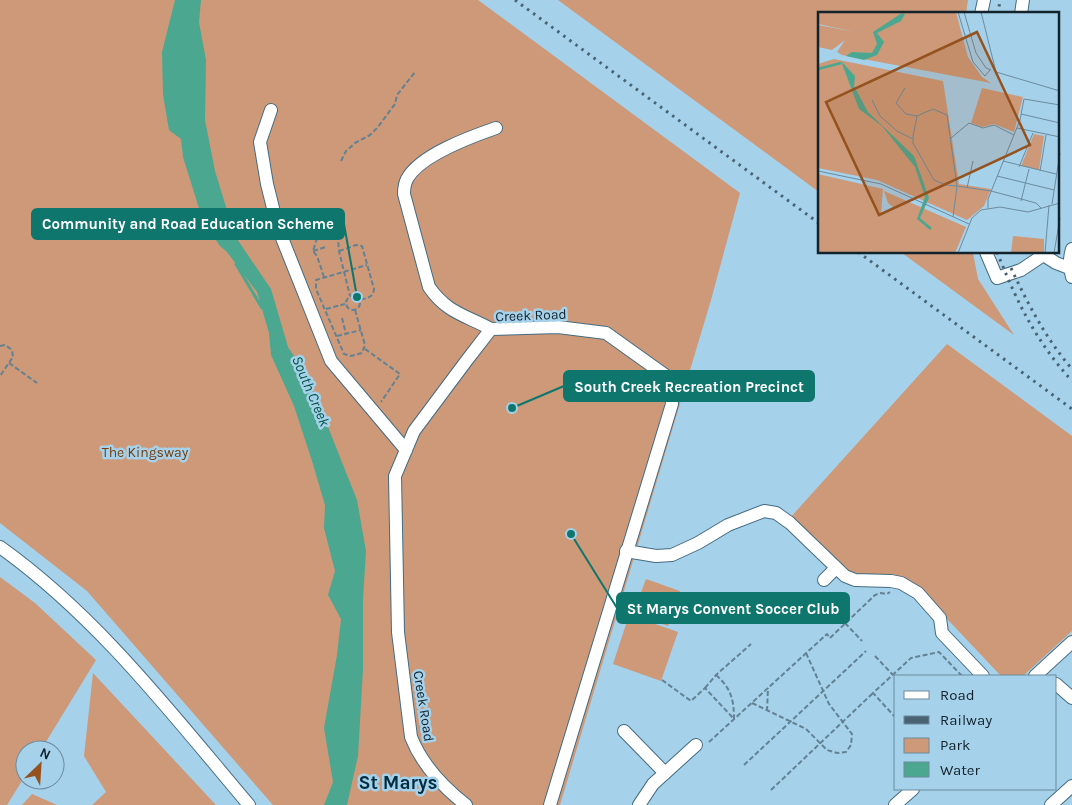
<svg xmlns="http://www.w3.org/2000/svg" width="1072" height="805" viewBox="0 0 1072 805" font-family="Karla,sans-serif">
<rect width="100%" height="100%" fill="#a6d1ea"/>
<g fill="#cd9978">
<polygon points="0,0 478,0 740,193 711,300 560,805 273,805 87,591 0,523"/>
<polygon points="558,0 968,0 966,14 820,14 819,192"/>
<polygon points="902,253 973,253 978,279 1014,335"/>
<polygon points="947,344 1072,436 1072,631 1023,676 1001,676 916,586 850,574 789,519"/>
<polygon points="0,577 35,603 96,660 41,750 25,750 25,776 7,805 0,805"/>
<polygon points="646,579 680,591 668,626 633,614"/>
<polygon points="629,615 678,632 661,681 613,664"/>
<polygon points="93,673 216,805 92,805 106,792 84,756"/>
<polygon points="32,794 57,805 22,805"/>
</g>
<polygon fill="#4ca790" points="175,0 201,0 199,22 206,60 205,120 215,171 235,236 271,289 288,347 309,379 357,500 366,551 363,599 363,669 358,756 347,805 324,805 333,782 324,728 337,655 341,619 328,595 335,571 324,528 325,505 312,461 294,406 271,355 269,333 257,292 227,252 220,246 203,221 183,157 181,139 169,130 163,95 162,52"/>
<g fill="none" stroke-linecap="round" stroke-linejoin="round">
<polyline stroke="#4ca790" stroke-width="3" points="236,264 262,308"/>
<defs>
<g id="minor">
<polyline points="981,14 984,0"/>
<polyline points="1021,14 1023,0"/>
<polyline points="271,110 260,142 267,184 278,228 331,361 406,450"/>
<path d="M 1072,249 C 1069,259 1069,267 1072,277"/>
<polyline points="986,252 997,278 1021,270 1042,256"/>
<polyline points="1039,252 1056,263 1069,268"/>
<path d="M 491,329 C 465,315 447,313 429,287 L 404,194 C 404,190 405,183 407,179 C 420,155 470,137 496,128"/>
<path d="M 0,547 C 98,617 172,714 249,805"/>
<polyline points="626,551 656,556 672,555 698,543 728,525 764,511 776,513 790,523 845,576 855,580 891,581 901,583 918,593 940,618 942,633 983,676"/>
<polyline points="824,580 835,569"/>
<polyline points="1035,676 1072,642"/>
<polyline points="1056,684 1072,698"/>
<polyline points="624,731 665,773"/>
<path d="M 466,805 C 443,787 422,765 411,737 L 398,632 L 395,476 L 414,431 L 467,360 L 491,329 L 558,327 L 606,333 L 669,378 L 672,404 L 550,805"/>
<polyline points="639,805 653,784 696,745"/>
<polyline points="895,805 913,789"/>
<polyline points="1051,805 1072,786"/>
</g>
</defs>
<use href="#minor" stroke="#446c82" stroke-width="14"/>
<g stroke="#638293" stroke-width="2" stroke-dasharray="5 2.5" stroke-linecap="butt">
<polyline points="341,161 346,151 355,143 370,135 378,127 395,104 397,95 415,72"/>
<polyline points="313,251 326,247"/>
<path d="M 339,251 L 356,245 L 362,246 L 374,289 C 373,298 367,298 359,300"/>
<polyline points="324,277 317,256 313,251 318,235 334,230 338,239 339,251 350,296"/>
<circle cx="353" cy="303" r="7"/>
<polyline points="326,309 345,304"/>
<polyline points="355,310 365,345 362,353 351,356 344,354 316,289 316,280 367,265"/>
<polyline points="342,318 346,334"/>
<polyline points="337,336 361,330"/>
<polyline points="0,346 5,345 12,350 13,357 0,376"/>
<polyline points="365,349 400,374 381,402"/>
<polyline points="9,363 37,383"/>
<polyline points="845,623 862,641"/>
<polyline points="875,656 893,675"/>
<path d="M 716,675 C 731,688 734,700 734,719"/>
<polyline points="662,680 691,701 705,688 734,719"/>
<polyline points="705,688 716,675 751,644"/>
<polyline points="752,703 806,729 827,750 837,753 846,752 851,745 852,734 829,704 806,653"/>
<polyline points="767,711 768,688"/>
<polyline points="896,718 873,693 911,658 939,652 962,676"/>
<polyline points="709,742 827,634 830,638 875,595 881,593 887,594 890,592"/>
<polyline points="744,765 866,651"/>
<polyline points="771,790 873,693"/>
</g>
<use href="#minor" stroke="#fff" stroke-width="12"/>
<g stroke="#496372" stroke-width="3" stroke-dasharray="2.5 5" stroke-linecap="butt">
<polyline points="515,0 820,224"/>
<polyline points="998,14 1000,0"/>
<polyline points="858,252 1072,409"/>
<path d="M 997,252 C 1017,302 1035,340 1072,381"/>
<path d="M 1011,268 C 1028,304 1046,339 1072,369"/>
</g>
</g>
<g text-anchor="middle" stroke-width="5" stroke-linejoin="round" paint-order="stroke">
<g font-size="14" fill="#13232c" stroke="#a6d1ea">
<text transform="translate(531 315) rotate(-2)" y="5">Creek Road</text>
<text transform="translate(424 706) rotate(81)" y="5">Creek Road</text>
</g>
<g font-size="14" fill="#773d0c" stroke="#a6d1ea">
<text x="145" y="457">The Kingsway</text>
</g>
<g font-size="15" font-style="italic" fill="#075646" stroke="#a6d1ea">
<text transform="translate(311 391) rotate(67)" y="5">South Creek</text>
</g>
<g font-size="19" font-weight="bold" fill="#022d41" stroke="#a6d1ea">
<text x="398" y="789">St Marys</text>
</g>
</g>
<g transform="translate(818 12)">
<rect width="241" height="241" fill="#a6d1ea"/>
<path d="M 0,0 L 138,0 L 150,45 L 164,65 L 173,71 L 24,43 L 19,40 L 27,28 L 14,38 L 0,35 L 0,13 L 37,20 L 0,12 ZM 16,47 L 125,69 L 141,172 L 173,177 L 166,194 L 149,208 L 59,168 L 0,156 L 0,52 ZM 164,76 L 205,85 L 196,120 L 176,112 L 164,115 L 153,111 ZM 216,122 L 226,124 L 221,158 L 203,154 ZM 0,162 L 65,177 L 63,203 L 65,200 L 73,199 L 75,195 L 70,191 L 66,179 L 148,215 L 137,241 L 0,241 ZM 195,224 L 226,227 L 226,241 L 193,241 Z" fill="#cd9978"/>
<path d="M 84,1 L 87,2 L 83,9 L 59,21 L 66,30 L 59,43 L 46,48 L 28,44 L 34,40 L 54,41 L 59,32 L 55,20 ZM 23,49 L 37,64 L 36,74 L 50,100 L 96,144 L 111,186 L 102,206 L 114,216 L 112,218 L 99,207 L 107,185 L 97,155 L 64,114 L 41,97 Z" fill="#4ca790"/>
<path fill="none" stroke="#4ca790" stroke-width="2.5" d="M 0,57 L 23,51"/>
<path fill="none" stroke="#6b8b9e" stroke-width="1" d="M 140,0 L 155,50 L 167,64 L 172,58M 146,0 L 158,41 L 168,56 L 173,58M 163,0 L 178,60 L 242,79M 87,76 L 78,91 L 88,102 L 99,104M 54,88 L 62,104 L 79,119 L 95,127M 203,102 L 242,111M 199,116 L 242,125M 133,126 L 151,111 L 165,116 L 176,113 L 196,123M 185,149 L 238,162M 201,155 L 215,121M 0,159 L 63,172 L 151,212M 222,159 L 228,123M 179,164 L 236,178M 149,176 L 155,149M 203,189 L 211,157M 234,192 L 242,141M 170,196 L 170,187 L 202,108 L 206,87 L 242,93M 135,205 L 139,174 L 129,103 L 115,97 L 99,104 L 95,124 L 95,131 L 116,168 L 128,173 L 139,174 L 173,179 L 218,191 L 223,196M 140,241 L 154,206 L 163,198 L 182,195 L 210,200 L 242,191M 227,241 L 231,193M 236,241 L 242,206"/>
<path fill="#94521f" fill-opacity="0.15" stroke="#94521f" stroke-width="2.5" d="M 159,20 L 212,133 L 61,203 L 8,90 Z"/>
<rect width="241" height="241" fill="none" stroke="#13232c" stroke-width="2.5"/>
</g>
<path fill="none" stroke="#0f766e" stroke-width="2" d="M357 297L344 224M512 408L564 386M571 534L617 608"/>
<g fill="#0f766e" stroke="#a6d1ea" stroke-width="2">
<circle cx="357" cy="297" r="5"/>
<circle cx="512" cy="408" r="5"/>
<circle cx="571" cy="534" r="5"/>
</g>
<g fill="#0f766e" stroke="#0f766e" stroke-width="2">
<rect x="32" y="209" width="312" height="30" rx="5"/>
<rect x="564" y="371" width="250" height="30" rx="5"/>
<rect x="617" y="593" width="232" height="30" rx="5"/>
</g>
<g font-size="15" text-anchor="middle" font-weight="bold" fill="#fff">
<text x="188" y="229">Community and Road Education Scheme</text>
<text x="689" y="392">South Creek Recreation Precinct</text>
<text x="733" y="614">St Marys Convent Soccer Club</text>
</g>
<rect x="894" y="675" width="162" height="115" fill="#a6d1ea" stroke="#6b8b9e"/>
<rect x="904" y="691" width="25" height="8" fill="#ffffff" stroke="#6b8b9e"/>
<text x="940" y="700" font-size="15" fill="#13232c">Road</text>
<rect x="904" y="716" width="25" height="8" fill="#496372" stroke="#6b8b9e"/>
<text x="940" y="725" font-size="15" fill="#13232c">Railway</text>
<rect x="904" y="738" width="25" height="15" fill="#cd9978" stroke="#6b8b9e"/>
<text x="940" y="750" font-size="15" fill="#13232c">Park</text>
<rect x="904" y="762" width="25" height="15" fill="#4ca790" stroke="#6b8b9e"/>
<text x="940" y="775" font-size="15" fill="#13232c">Water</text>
<g transform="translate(40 765) rotate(25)"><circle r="24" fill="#a6d1ea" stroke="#6b8b9e"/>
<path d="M0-4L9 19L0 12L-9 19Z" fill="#94521f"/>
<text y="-8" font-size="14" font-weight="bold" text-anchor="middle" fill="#13232c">N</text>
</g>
</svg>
